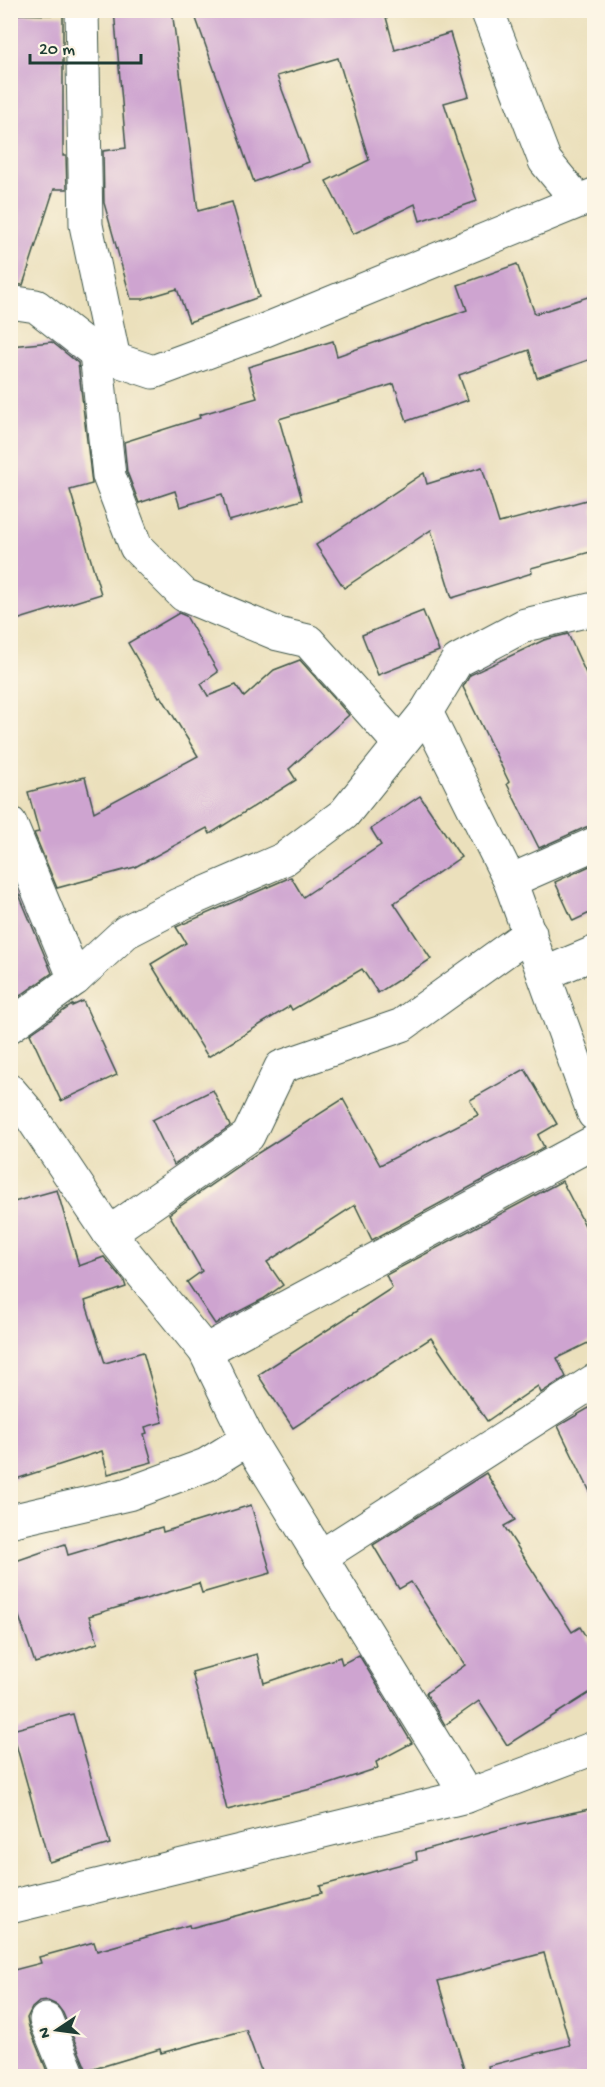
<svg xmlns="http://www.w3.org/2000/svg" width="605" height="2087" viewBox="0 0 605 2087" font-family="'Gochi Hand',sans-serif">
<rect width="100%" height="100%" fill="#fcf5e5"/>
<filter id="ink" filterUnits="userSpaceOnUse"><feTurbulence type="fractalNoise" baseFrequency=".0167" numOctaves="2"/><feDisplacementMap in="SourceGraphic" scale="12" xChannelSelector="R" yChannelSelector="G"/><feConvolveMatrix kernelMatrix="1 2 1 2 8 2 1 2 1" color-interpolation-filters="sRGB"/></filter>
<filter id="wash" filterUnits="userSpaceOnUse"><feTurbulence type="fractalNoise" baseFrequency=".008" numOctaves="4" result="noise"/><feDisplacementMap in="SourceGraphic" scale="24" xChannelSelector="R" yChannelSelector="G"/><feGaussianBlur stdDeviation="1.35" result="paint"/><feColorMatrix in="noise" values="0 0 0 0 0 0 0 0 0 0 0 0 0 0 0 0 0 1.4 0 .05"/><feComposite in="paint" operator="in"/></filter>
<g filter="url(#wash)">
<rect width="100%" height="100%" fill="#ebe0bc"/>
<g id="blocks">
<g fill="#cea4d0">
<polygon points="114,10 172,10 198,211 232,202 259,297 189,322 177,289 143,299 131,299 104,203 103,151 126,148"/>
<polygon points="193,10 384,10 395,50 450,33 469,96 444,103 477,201 420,221 415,204 353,234 326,181 369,160 338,58 277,76 309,162 254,182"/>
<polygon points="10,14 63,15 63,156 66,156 67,189 54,189 23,285 10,284"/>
<polygon points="517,264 535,314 594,295 594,358 537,378 529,350 459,375 468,400 407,421 394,384 279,419 302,500 229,521 222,494 180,507 175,491 139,503 127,472 124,442 200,418 199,415 257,398 248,367 333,341 337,356 467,310 458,285"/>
<polygon points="52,342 78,363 92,484 70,490 101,594 10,622 10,346"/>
<polygon points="482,467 499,523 594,498 594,551 531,568 532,573 452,598 431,530 344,588 316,545 424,473 427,484"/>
<polygon points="423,611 439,651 378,675 362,635"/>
<polygon points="179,613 186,616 218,672 201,684 208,696 236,685 244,697 274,670 300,660 349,715 289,769 296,780 210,834 207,828 135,867 57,888 34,833 39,832 28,792 85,777 94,812 198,756 161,696 159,697 128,643"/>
<polygon points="568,634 594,691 594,826 586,827 539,848 507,784 509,782 463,687 470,675 544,640"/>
<polygon points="420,796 461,857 394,903 431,959 378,993 362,969 292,1010 290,1006 208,1057 151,964 186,943 176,927 291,877 303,897 381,845 371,829"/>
<polygon points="594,864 594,911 573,921 555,882"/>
<polygon points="10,873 52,973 14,1000 10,991"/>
<polygon points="83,1001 117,1075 61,1101 30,1034 72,1005 72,1006"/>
<polygon points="525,1069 557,1124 538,1135 544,1147 372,1240 355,1205 267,1262 283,1285 263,1299 215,1324 187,1282 202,1271 169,1214 247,1160 343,1099 380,1165 478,1115 470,1100"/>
<polygon points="213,1090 230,1126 174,1165 152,1120"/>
<polygon points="562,1181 594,1243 594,1340 557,1358 566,1377 541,1393 538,1386 487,1421 431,1338 293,1428 258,1375 392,1288 386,1275"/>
<polygon points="57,1190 79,1266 104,1257 124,1281 126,1287 85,1301 105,1363 143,1352 163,1422 145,1427 147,1433 144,1434 152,1462 108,1474 102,1451 10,1481 10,1203"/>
<polygon points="594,1405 594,1500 558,1426"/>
<polygon points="486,1473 515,1520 504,1526 572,1632 580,1627 594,1650 594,1690 507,1745 479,1701 445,1725 426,1693 465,1665 411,1582 399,1589 373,1545"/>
<polygon points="251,1505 271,1573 202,1593 199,1583 89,1616 98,1643 35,1663 10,1590 10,1563 65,1544 68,1555 162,1527 163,1532"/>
<polygon points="257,1654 264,1683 340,1657 342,1664 359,1655 412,1743 376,1762 378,1768 327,1785 227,1810 192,1672"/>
<polygon points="73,1714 110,1844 49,1862 12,1730"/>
<polygon points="594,1808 594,2076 490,2076 488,2066 570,2045 544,1953 438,1981 466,2076 263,2076 246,2030 161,2053 160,2049 87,2071 63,2013 57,2005 48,2001 39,2002 32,2008 27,2018 29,2027 49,2076 10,2076 10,1971 41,1963 39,1957 94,1942 97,1951 189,1925 190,1928 322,1893 320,1886 417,1860 416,1852 520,1824"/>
</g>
</g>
</g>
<g filter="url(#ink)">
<use href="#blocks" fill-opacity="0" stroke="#3e5548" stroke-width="1.5"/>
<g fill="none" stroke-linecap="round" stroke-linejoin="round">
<defs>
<g id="minor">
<polyline points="82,10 86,225 114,359"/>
<polyline points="487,10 545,161 578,201"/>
<polyline points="10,302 36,306 96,353 153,372 258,333 594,195"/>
<polyline points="96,353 109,476 136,547 184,595 278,634 308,641 399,743"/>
<polyline points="426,712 510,881 594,1114"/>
<polyline points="10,823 75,979"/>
<polyline points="510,881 594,844"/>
<polyline points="544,974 594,953"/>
<polyline points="10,1026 75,979 126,932 178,905 284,859 344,814 426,712 457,661 525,625 594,609"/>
<polyline points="10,1091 28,1112 109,1233 205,1351 248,1439 467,1796"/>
<polyline points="109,1233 248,1136 281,1067 402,1025 530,933"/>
<polyline points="205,1351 594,1142"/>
<polyline points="10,1521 128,1494 206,1465 248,1439"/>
<polyline points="320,1557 594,1381"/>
<polyline points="10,1907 467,1796 594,1748"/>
<polyline points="46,2020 69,2076"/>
</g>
</defs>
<use href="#minor" stroke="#3e5548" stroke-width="35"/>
<use href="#minor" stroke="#fff" stroke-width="33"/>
</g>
</g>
<rect width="605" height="2087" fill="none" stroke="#fcf5e5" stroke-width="36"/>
<g transform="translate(57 2030) rotate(257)" stroke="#fcf5e5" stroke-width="4.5" paint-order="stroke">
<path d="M0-4.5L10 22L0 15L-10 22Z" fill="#1f3d34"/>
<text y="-9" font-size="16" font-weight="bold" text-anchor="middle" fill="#1f3d34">N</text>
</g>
<path d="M30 54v9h111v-9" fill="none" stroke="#1f3d34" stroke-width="3"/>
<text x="39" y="54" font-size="18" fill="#1f3d34" stroke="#fcf5e5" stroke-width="4.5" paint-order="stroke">20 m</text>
</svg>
